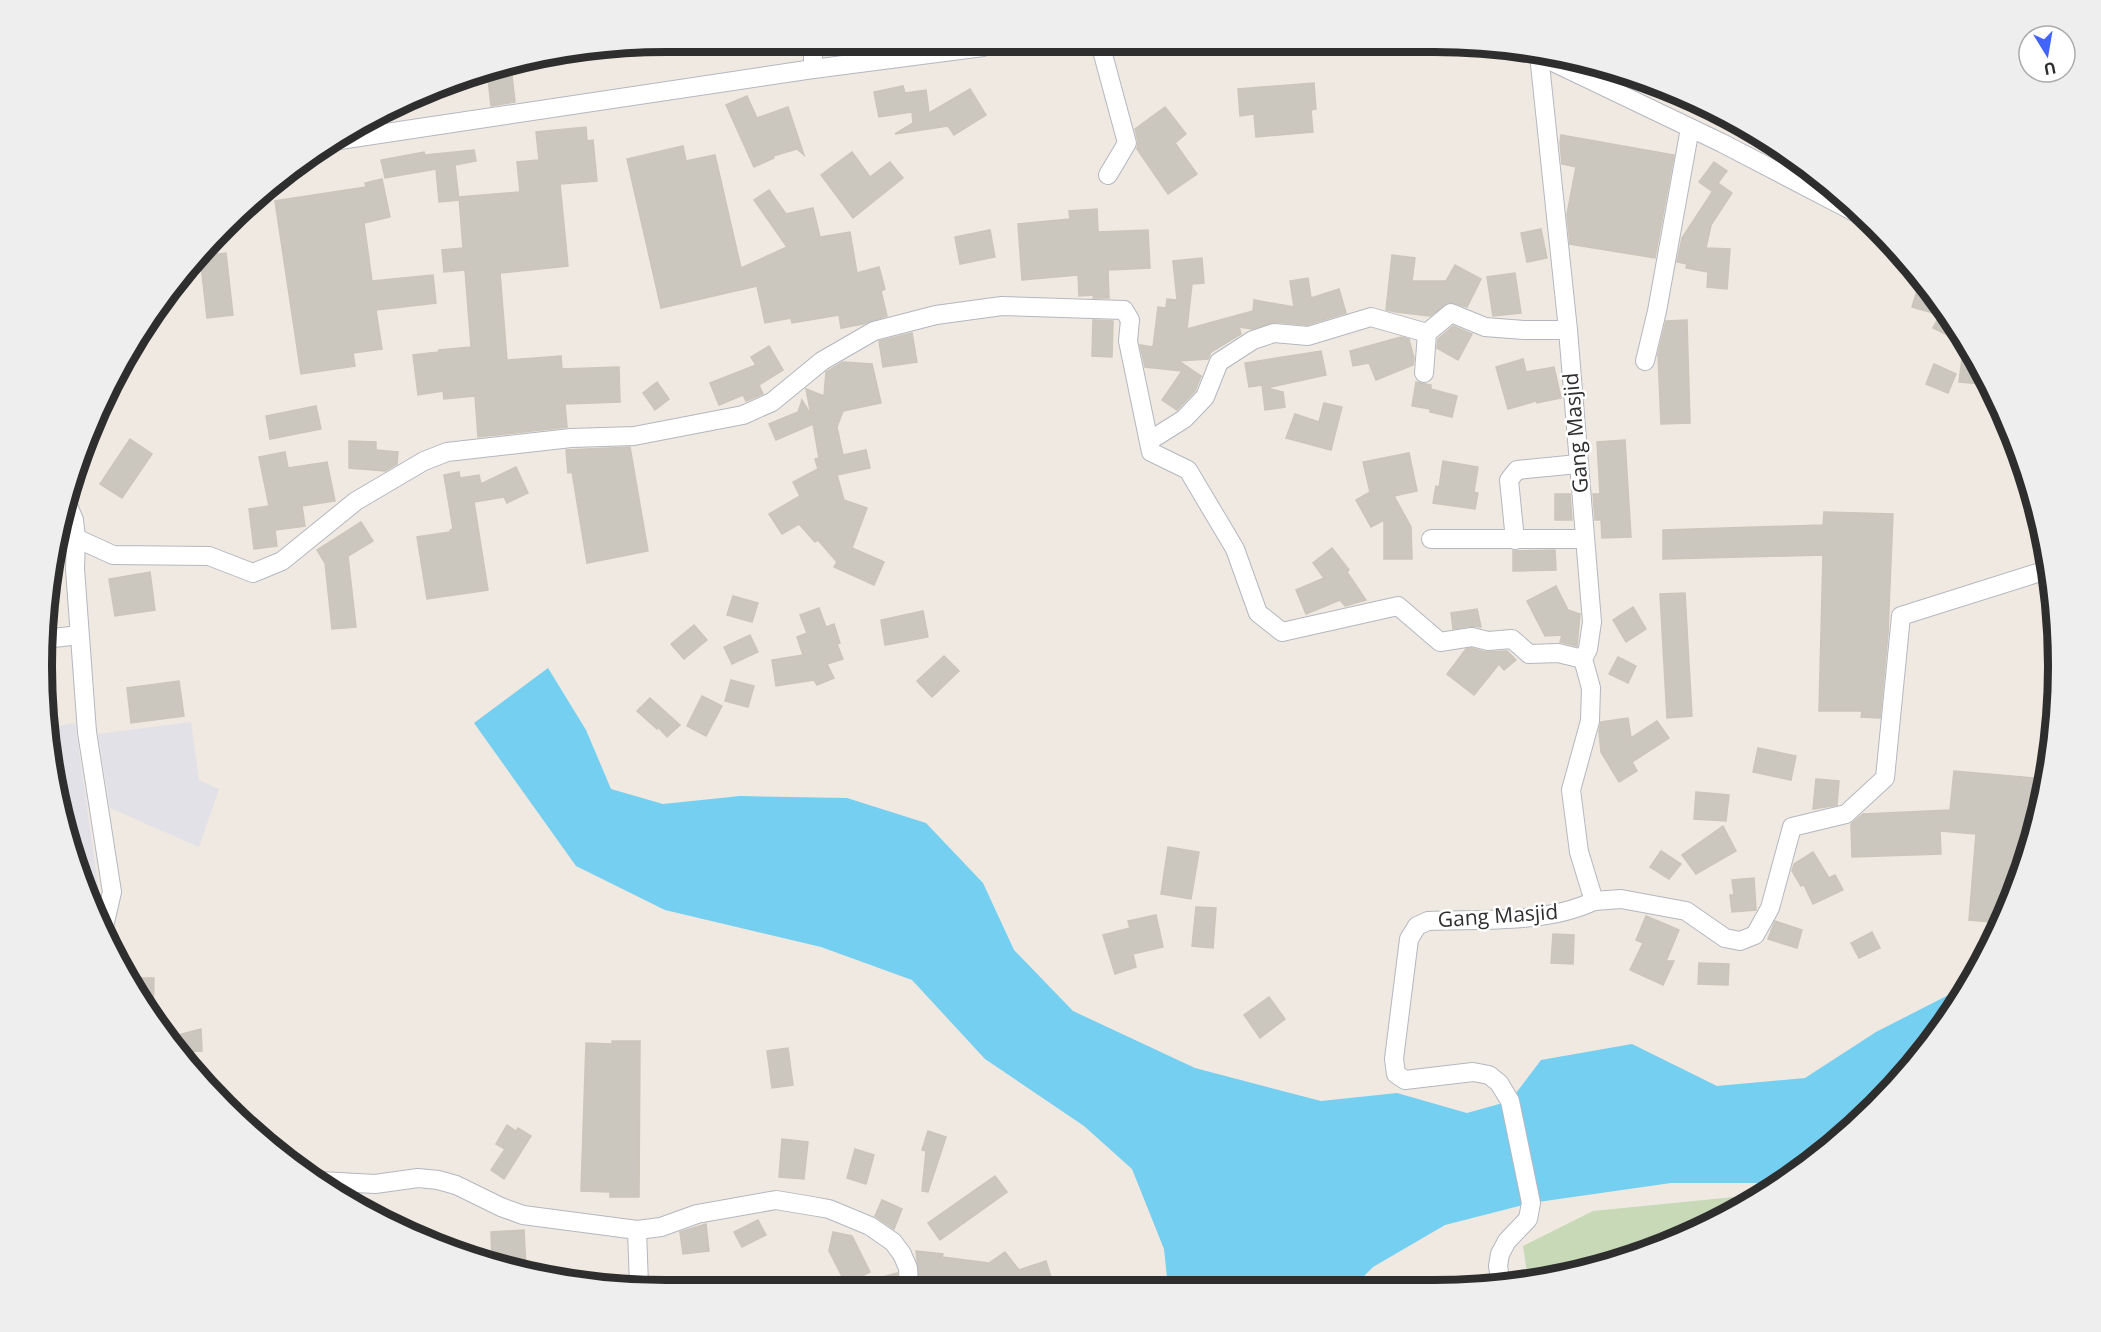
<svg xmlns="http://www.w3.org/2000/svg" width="2101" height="1332" viewBox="0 0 2101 1332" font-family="'Open Sans',sans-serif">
<rect width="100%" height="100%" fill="#efe9e1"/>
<g fill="#e3e1e8">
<polygon points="191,722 199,780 219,789 199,847 110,808 98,734"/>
<polygon points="75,723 100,899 96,917 90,905 63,828 50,727"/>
</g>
<polygon fill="#c8d9b8" points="1754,1195 1761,1196 1747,1207 1597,1269 1528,1280 1523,1246 1593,1211"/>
<polygon fill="#75cff0" points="548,668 586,730 611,789 663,804 740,796 847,798 926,823 983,883 1014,950 1073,1011 1195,1068 1321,1101 1397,1093 1467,1113 1510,1101 1541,1060 1632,1044 1717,1086 1805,1078 1876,1032 1968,985 1930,1046 1846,1135 1780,1183 1671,1183 1531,1203 1445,1225 1373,1267 1352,1288 1168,1287 1164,1249 1132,1169 1084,1126 985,1059 912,980 821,947 665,910 576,866 474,723"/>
<g fill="#cbc7bf" stroke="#cbc5ba" stroke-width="1.5">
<polygon points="512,76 515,102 491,106 488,79"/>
<polygon points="1314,83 1316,109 1311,110 1313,132 1256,137 1254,114 1240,116 1238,89"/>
<polygon points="903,86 905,93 926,90 929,113 970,89 986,115 954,135 948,126 895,134 913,123 912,112 879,117 874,92"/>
<polygon points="747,96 757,118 788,107 804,155 797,149 773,156 774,158 754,167 726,105"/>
<polygon points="1165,107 1186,134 1175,143 1197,174 1168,194 1137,149 1138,141 1135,129"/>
<polygon points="586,127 587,141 593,140 597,181 560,184 568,266 500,273 507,360 561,356 562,369 619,367 620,402 565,404 567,427 478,437 475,396 444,399 443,391 418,395 413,355 439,352 439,350 471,347 465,270 444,272 442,250 463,248 459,197 520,192 517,162 539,160 536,132"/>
<polygon points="1561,135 1674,155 1655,258 1570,244 1567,214 1576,167 1562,164 1560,143"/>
<polygon points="683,146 686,161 715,155 741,268 787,247 754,200 769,190 786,214 813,208 820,237 850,232 857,273 879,267 885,289 881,291 887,316 863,324 841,328 839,315 792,323 791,318 765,323 757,286 661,308 627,159"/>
<polygon points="474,150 476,161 455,165 459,200 439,202 436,169 385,178 381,160 424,152 425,155"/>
<polygon points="852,152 870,177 890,162 903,178 853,218 821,175"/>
<polygon points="1714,162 1727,171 1712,191 1699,182"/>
<polygon points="382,179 390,217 364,223 372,281 433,275 436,303 376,310 382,349 353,353 355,366 301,374 275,201 366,187 365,183"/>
<polygon points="1718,183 1732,193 1711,225 1706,248 1730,249 1727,289 1707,287 1708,272 1686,268 1687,264 1677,262 1682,238"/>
<polygon points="1097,209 1098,232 1148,230 1150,268 1108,270 1109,298 1093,298 1094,295 1079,296 1078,275 1022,280 1018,224 1070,219 1069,211"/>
<polygon points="1541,229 1547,258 1527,262 1521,233"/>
<polygon points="990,230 995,257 960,264 955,237"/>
<polygon points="226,253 233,315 207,318 200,256"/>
<polygon points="1392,255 1415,258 1412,281 1446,281 1455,265 1481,279 1467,307 1450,302 1430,316 1396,312 1386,310"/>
<polygon points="1202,258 1204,283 1192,284 1187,329 1253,311 1254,300 1294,307 1290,281 1308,278 1311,298 1339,289 1346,313 1307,325 1275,322 1252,329 1239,327 1241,334 1211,352 1208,359 1179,361 1201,376 1195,391 1177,410 1162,400 1182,371 1145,367 1140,345 1153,347 1158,307 1166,308 1167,299 1177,300 1173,261"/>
<polygon points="1515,273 1521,313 1493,316 1487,277"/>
<polygon points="1921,278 1976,354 1984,373 1982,384 1959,382 1964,343 1933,328 1940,315 1912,307"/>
<polygon points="1093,320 1113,321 1112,357 1092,356"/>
<polygon points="1687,320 1690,423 1661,424 1658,354 1666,321"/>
<polygon points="1453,326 1472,334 1458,360 1437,348 1438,339"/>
<polygon points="912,333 917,362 883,367 879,341"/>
<polygon points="1401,337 1409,339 1414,358 1413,365 1376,380 1369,363 1353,366 1350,351"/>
<polygon points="769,346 783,370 759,385 763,394 746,401 743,395 719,405 710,383 756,365 751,357"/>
<polygon points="1321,351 1326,375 1267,388 1283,392 1285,407 1265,410 1262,385 1249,387 1245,363"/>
<polygon points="1523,359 1526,372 1554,367 1561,398 1537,403 1536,401 1508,409 1496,367"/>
<polygon points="843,362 872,364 881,403 843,411 837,427 843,455 866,450 870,468 837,475 844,500 867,508 852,548 884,562 874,585 834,567 837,562 818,540 815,542 799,524 782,534 769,514 800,496 793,482 818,469 815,459 819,458 813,424 776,440 769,424 798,412 802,400 811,415 806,389 824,396 826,372"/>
<polygon points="1934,364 1956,374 1948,393 1926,384"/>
<polygon points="657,382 669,399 655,410 643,393"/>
<polygon points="1416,382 1431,385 1431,389 1457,396 1452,417 1430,412 1430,409 1412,406"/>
<polygon points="1324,403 1342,407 1331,450 1286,438 1295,414 1319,422"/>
<polygon points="316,406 321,429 270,439 266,416"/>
<polygon points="130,439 152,454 122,498 100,484"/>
<polygon points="1625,440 1631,537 1602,538 1601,520 1595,520 1593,494 1600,494 1597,442"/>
<polygon points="349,441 376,442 376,450 398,452 397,464 385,471 349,468"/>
<polygon points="630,447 648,551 587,563 572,472 568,473 566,450"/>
<polygon points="285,452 288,468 327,462 335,501 302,506 305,526 275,530 277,546 254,549 249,509 269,506 259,457"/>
<polygon points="1409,453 1417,491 1394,496 1411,527 1412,559 1384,559 1384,520 1371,527 1356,500 1370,492 1363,462"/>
<polygon points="1443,461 1478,467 1474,492 1478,493 1475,509 1433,503 1436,486 1439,487"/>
<polygon points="516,467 528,493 507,503 504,497 474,502 488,590 427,599 417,537 450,532 450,530 453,529 444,475 459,472 460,478 479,475 481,484"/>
<polygon points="1555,494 1570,494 1572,520 1555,520"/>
<polygon points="1824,512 1893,514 1888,633 1880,718 1861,717 1862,711 1819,711 1823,555 1663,559 1663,530 1823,525"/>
<polygon points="361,522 373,541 348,556 356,627 332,629 325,563 317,550"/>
<polygon points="1332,548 1349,570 1347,572 1366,600 1345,606 1340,600 1306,614 1296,590 1324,578 1313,563"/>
<polygon points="1555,550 1556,570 1513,571 1513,551"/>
<polygon points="150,572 155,610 115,616 109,579"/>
<polygon points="1556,586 1568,610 1580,614 1577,646 1560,642 1562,635 1545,636 1527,601"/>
<polygon points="1685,593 1692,716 1667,718 1660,594"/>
<polygon points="733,596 758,603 752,622 727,615"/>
<polygon points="1633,607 1646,629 1626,642 1613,620"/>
<polygon points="819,608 826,627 834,624 840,643 837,644 843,659 827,664 834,678 817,685 814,680 776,686 772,660 803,655 797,637 807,633 800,615"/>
<polygon points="1477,609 1481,627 1471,626 1453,629 1451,613"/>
<polygon points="923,611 928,637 885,645 881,620"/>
<polygon points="694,625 707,640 684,659 671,644"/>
<polygon points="750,635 758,652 732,664 724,647"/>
<polygon points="1471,648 1485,652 1507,651 1516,660 1504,670 1499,664 1474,695 1447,674 1466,649"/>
<polygon points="944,656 959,671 932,697 917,681"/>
<polygon points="1618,657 1636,666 1628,683 1609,674"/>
<polygon points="731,680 754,686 748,707 725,701"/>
<polygon points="179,681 184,716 131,723 127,688"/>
<polygon points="702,696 722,706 706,736 687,726"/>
<polygon points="650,698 680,725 667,737 658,727 657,729 637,711"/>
<polygon points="1628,718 1631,738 1657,721 1669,738 1632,762 1637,771 1619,782 1601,752 1599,731 1601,722"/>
<polygon points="1758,748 1796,756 1791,780 1753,772"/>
<polygon points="1954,771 2046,779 2038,828 2002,923 1969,920 1976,834 1940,831 1941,854 1852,857 1851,824 1863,814 1950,810"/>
<polygon points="1816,779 1839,781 1837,805 1813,809"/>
<polygon points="1696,792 1729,795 1726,821 1694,819"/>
<polygon points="1723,826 1736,851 1696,874 1682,855"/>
<polygon points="1168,847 1199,852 1191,899 1161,894"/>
<polygon points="1661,851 1681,864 1669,879 1650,867"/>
<polygon points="1813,852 1829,878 1835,875 1843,890 1813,904 1804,885 1801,886 1792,871 1794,864"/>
<polygon points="1754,878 1756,910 1732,912 1730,895 1734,895 1732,880"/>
<polygon points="1196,907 1216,908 1213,948 1192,946"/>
<polygon points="1156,915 1163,947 1133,954 1136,967 1115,974 1103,935 1130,928 1128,921"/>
<polygon points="1646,916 1679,930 1666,961 1674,961 1663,985 1630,970 1643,943 1636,940"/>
<polygon points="1775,921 1802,930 1797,948 1768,939"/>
<polygon points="1872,932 1880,948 1859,958 1851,943"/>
<polygon points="1553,934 1574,935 1573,964 1551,963"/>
<polygon points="1699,963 1729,964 1728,985 1698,984"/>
<polygon points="128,978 154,978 153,1020 147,1012"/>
<polygon points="1269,997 1285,1019 1260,1038 1244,1015"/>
<polygon points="201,1029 202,1051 177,1052 167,1038"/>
<polygon points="612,1041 640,1041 639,1197 610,1197 610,1192 581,1191 586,1043 612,1044"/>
<polygon points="788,1048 793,1085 772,1088 767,1051"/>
<polygon points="507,1125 516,1131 518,1128 531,1136 504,1179 491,1170 505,1149 496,1144"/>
<polygon points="928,1131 946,1137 928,1192 922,1191 926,1151 922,1150"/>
<polygon points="782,1139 808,1142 804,1179 779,1177"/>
<polygon points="855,1149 874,1155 866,1184 847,1178"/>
<polygon points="995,1176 1007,1192 940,1240 928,1223"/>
<polygon points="882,1200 902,1209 894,1229 875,1216"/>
<polygon points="758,1220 766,1235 742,1247 734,1232"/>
<polygon points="706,1224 709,1251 683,1254 680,1232"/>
<polygon points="524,1230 526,1269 492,1260 491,1232"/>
<polygon points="833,1232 852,1236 870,1272 846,1284 829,1251"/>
<polygon points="916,1251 943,1254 942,1257 989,1263 1005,1252 1019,1270 1046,1261 1054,1287 920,1286"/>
<polygon points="897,1273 898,1286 865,1286 865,1282"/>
</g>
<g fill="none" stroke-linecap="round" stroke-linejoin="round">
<defs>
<g id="minor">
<polyline points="813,47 813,69"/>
<polyline points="1101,47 1127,143 1108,175"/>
<polyline points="1532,52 1722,143 1864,217"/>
<polyline points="333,141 813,69 983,47"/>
<polyline points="1645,361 1657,311 1690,128"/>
<polyline points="1424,373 1427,333 1451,313 1485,327 1524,330 1568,330"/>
<polyline points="1149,441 1184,419 1205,397 1219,362 1253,340 1274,333 1308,336 1371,317 1427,333"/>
<polyline points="66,501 74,520 76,538 75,569 87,732 112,892 103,931"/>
<polyline points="76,538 113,555 209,556 253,573 282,561 356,501 424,461 447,452 571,438 634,436 743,415 772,402 822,361 874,331 936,315 1002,306 1124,310 1130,320 1128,341 1151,452 1188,470 1235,549 1258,613 1282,632 1398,606 1440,642 1472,637 1488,641 1512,639 1529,654 1558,653 1583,659"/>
<polyline points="1431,539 1585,539"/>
<polyline points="1515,540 1509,480 1517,470 1578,464"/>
<polyline points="45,639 79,635"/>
<polyline points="1594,901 1621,899 1686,911 1725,938 1740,941 1755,935 1770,908 1792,827 1846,814 1885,778 1901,616 2050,569"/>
<polyline points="321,1181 375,1184 418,1178 438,1180 456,1185 501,1207 523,1215 637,1230 661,1227 697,1214 776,1200 812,1206 829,1209 870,1226 893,1242 902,1254 908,1268 909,1286"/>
<polyline points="637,1230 639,1285"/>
<path d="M 1501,1284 L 1498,1266 L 1500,1254 L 1507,1241 L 1528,1219 L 1531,1203 L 1510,1101 L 1499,1083 L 1489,1075 L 1473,1072 L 1405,1080 L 1396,1074 L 1394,1059 L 1409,939 L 1417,926 L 1428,921 C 1481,919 1546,924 1594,901 L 1579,852 L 1571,790 L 1590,721 L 1591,688 L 1583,659 L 1588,649 L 1592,622 L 1568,330 L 1539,55"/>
</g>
</defs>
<use href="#minor" stroke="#b4b7c1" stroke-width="20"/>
<use href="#minor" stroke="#fff" stroke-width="18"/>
</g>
<g text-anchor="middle" stroke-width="5" stroke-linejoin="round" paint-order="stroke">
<g font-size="21" fill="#2e2e2e" stroke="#fff">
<text transform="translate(1576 433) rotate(-95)" y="7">Gang Masjid</text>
<text transform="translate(1498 916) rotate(-4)" y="7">Gang Masjid</text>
</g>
</g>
<path d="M0 0H2101V1332H0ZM666 52H1434A614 614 0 0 1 2048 666V666A614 614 0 0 1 1434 1280H666A614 614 0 0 1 52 666V666A614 614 0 0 1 666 52Z" fill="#eee" fill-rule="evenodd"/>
<path fill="none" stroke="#2e2e2e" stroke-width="8" d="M666 52H1434A614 614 0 0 1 2048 666V666A614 614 0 0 1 1434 1280H666A614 614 0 0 1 52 666V666A614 614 0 0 1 666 52Z"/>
<g transform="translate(2047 54) rotate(169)"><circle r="28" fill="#ffffff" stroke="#ababab" stroke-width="1.5"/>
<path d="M0-4.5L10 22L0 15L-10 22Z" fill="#4264fb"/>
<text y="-9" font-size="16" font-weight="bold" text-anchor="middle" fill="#2e2e2e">U</text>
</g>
</svg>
